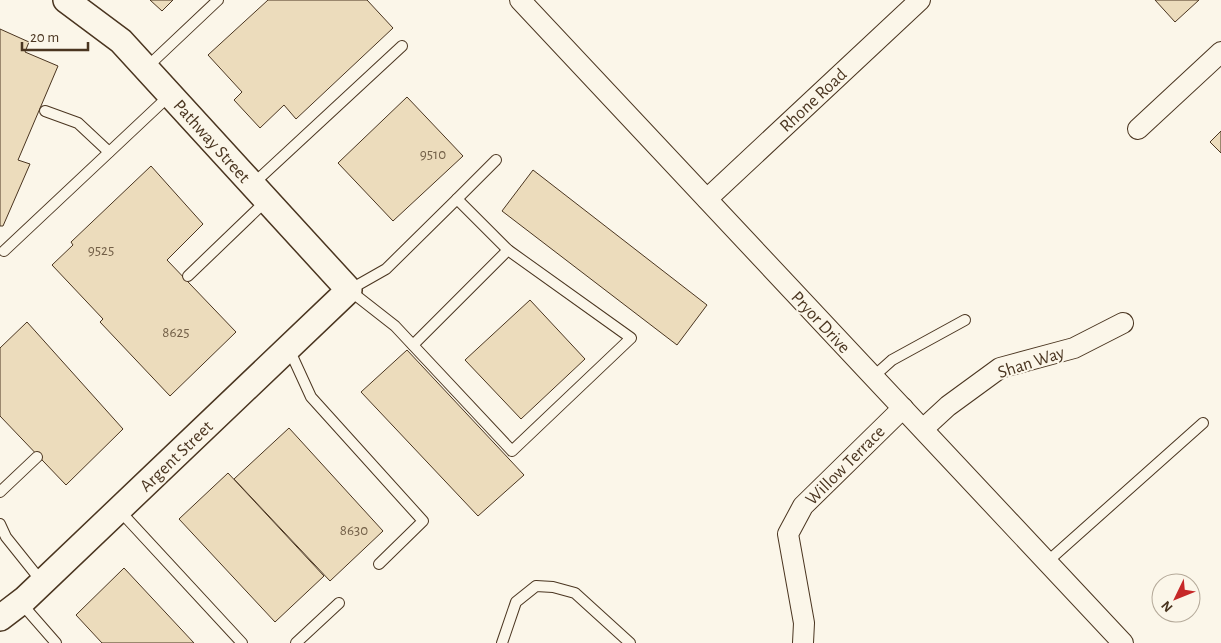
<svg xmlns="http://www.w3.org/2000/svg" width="1221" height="643" viewBox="0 0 1221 643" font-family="'Alegreya Sans',sans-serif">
<rect width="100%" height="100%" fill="#fbf6e9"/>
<g fill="#ecdcbc" stroke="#4a3520">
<polygon points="150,0 173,0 162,11"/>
<polygon points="268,0 367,0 393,28 296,119 284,105 260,128 234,100 242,92 208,55"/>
<polygon points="1155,0 1199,0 1175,22"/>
<polygon points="0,29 29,42 25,52 58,66 18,160 30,164 3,226 0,226"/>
<polygon points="407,97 463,156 393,221 338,163"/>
<polygon points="1221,131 1221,153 1210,142"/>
<polygon points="151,166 203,224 167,260 236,332 170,396 100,322 103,319 52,265 73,245 71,242"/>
<polygon points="533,170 707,305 677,345 502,211"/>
<polygon points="530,300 585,359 521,419 465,360"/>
<polygon points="27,322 123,429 66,485 0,416 0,348"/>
<polygon points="407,350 524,475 478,516 361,392"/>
<polygon points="289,428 383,531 330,581 234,479"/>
<polygon points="228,473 324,576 275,622 179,519"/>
<polygon points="124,568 194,643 102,643 76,615"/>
</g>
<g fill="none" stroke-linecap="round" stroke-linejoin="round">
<defs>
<g id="service">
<polyline points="146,68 218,0"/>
<polyline points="45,111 78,123 109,152"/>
<polyline points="253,184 402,46"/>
<polygon points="457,199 508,250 631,338 512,451 395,326 349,290 386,269"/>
<polyline points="457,199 496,160"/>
<polyline points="4,251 170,95"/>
<polyline points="188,276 267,200"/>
<polyline points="413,345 508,250"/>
<polyline points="289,349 311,397 423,521 379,564"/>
<polyline points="873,377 892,360 965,320"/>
<polyline points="0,492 37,457"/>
<polyline points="119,510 242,643"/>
<polyline points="0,524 6,537 42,582"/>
<polyline points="1047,562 1203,423"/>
<polyline points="21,603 56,643"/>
<polyline points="296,643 339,603"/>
<polyline points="502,643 516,602 536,586 553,587 575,593 630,643"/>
</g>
<g id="minor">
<polyline points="520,0 1123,643"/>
<polyline points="1138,129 1221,52"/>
<polyline points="707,199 920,0"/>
<polyline points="923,429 948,406 1000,368 1074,348 1123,323"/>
<polyline points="803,643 804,623 788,534 803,506 903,408"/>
</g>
<polyline id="tertiary" points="0,618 25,599 349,290 121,41 66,0"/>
</defs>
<use href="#service" stroke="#4a3520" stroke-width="12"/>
<use href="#minor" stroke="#4a3520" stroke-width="22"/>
<use href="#tertiary" stroke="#4a3520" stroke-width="28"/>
<use href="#service" stroke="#fbf6e9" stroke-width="10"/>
<use href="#minor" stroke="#fbf6e9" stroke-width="20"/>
<use href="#tertiary" stroke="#fbf6e9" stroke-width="25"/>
</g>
<g text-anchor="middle" stroke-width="4" stroke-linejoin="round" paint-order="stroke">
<g font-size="15" fill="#725f47">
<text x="433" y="159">9510</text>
<text x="101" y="255">9525</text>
<text x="176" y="337">8625</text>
<text x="354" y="535">8630</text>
</g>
<g font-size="18" fill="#4a3520" stroke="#fbf6e9">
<text transform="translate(813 100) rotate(-43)" y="6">Rhone Road</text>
<text transform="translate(212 141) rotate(48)" y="6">Pathway Street</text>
<text transform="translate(821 322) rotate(47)" y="6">Pryor Drive</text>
<text transform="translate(1031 362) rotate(-18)" y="6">Shan Way</text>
<text transform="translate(176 456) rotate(-44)" y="6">Argent Street</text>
<text transform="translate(845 465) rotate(-45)" y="6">Willow Terrace</text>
</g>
</g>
<g transform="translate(1176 598) rotate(227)"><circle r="24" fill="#fbf6e9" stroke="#b4a999"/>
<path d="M0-4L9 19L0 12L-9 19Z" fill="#c62828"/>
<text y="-8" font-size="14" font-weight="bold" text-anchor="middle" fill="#4a3520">N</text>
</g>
<path d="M22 42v8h66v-8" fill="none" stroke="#4a3520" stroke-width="2.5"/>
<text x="30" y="42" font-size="15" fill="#4a3520" stroke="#fbf6e9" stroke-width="4" paint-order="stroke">20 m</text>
</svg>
